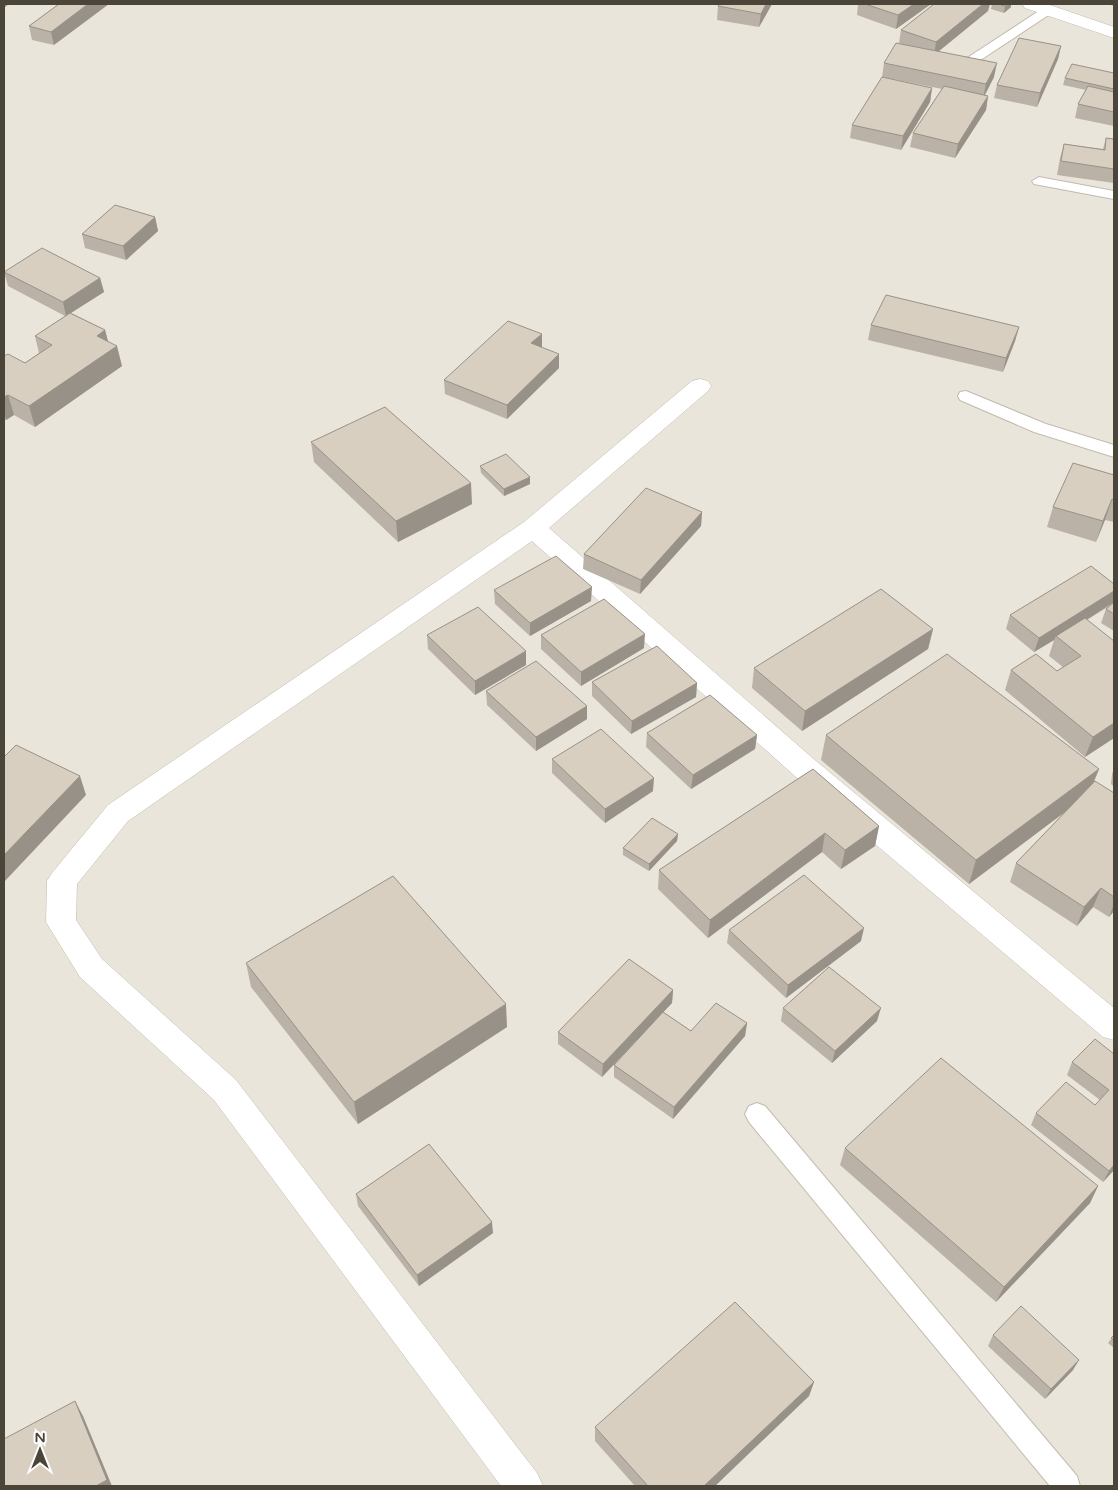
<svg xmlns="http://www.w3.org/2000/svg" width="1118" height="1490" viewBox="0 0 1118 1490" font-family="'Varela Round',sans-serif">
<rect width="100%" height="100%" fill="#f6f3ec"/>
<rect fill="#eae5da" x="4" y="4" width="1110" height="1482"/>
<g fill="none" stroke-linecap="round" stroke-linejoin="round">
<defs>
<g id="lane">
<polygon points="1048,5 1054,9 1053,12 979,61 974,62 967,58"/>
<polygon points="1039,177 1114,191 1114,199 1034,184 1032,181"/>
<polygon points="966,391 1046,424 1114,445 1114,457 1034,432 960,400 958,396 960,392"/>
<polygon points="757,1103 765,1106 1077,1476 1080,1486 1050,1486 749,1122 745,1114 749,1106"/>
</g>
<g id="street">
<polygon points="1022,4 1047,4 1114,27 1114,38 1025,8"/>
<polygon points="700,379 708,381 711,386 708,391 549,528 816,761 1114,1008 1114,1040 1103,1037 796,777 532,541 128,821 77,884 76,920 102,959 236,1080 537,1473 543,1486 501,1486 214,1100 80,977 46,922 47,881 52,873 108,805 524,522 692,381"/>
</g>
</defs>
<use href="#lane" stroke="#c2bbae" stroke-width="2"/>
<use href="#street" stroke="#c2bbae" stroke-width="1"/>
<use href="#lane" fill="#fff" fill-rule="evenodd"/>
<use href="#street" fill="#fff" fill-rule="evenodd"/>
</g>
<g fill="#bab2a6">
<polygon points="59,4 54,45 32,40 29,26"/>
<polygon points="772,4 759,27 717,20 718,6"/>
<polygon points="858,4 931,4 896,29 857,15"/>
<polygon points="992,4 1011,4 1011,7 1004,13 991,9"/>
<polygon points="1107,4 1114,4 1114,6"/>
<polygon points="988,11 938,52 994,77 985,95 988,96 986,110 955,158 910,147 913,133 942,89 882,77 884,63 904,45 899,43 901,30"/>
<polygon points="1061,46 1058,59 1037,107 994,98 997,85"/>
<polygon points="1114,73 1114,126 1075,118 1078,104 1086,90 1063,85 1065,78"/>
<polygon points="932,88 930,102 901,150 850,138 852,125"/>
<polygon points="1106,138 1114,139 1114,183 1057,175 1060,158 1064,144 1103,149"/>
<polygon points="155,217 158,231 126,260 85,248 82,234"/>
<polygon points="4,272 100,278 104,292 71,313 105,330 108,341 122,366 35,427 14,415 6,420 4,419 4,356 25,363 39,353 35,336 65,316 8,286"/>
<polygon points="871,325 1019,327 1015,341 1003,372 868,340"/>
<polygon points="542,334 542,348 559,368 507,419 445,394 444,380"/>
<polygon points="311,442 472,504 398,542 314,462"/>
<polygon points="480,466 530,477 530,484 504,496 481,473"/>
<polygon points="1114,475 1114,522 1105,520 1096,542 1047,527 1053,507"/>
<polygon points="702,512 701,526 640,594 583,569 584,554"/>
<polygon points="1114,584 1114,631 1101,623 1106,609 1114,603 1087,620 1114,738 1085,757 1005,690 1011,670 1057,671 1063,667 1049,656 1054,640 1034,652 1006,629 1010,615"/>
<polygon points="494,590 591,601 530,636 495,604"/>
<polygon points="933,629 928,649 802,731 752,688 754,668"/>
<polygon points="427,635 526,665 475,695 428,649"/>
<polygon points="541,635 644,648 581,686 541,649"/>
<polygon points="592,682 697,683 696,697 631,734 592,696"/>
<polygon points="486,691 587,719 536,751 487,705"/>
<polygon points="647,733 757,735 755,749 691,789 646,747"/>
<polygon points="826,735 1099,769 1093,783 1114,793 1114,911 1109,917 1093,907 1077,926 1010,882 1016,863 1066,811 969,884 821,760"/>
<polygon points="552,759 653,791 605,823 552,773"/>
<polygon points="1114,768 1114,787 1111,784 1112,774"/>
<polygon points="813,769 879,826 875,846 841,869 822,852 708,938 658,889 659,870"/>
<polygon points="678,834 677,841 649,871 623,855 623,848"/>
<polygon points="729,930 861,941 786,998 727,943"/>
<polygon points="246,963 507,1027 358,1124 251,987"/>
<polygon points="673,990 672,1003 663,1012 691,1031 747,1023 745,1036 673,1119 614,1077 614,1065 653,1022 602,1077 558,1044 558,1032"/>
<polygon points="783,1008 877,1021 832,1063 781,1021"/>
<polygon points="1114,1054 1114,1170 1103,1182 1031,1125 1036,1113 1095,1105 1100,1100 1067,1075 1072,1062"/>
<polygon points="845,1148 1098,1186 1090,1203 996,1302 840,1165"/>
<polygon points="356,1194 493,1233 419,1286 358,1206"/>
<polygon points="993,1335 1073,1370 1045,1399 988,1346"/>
<polygon points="1114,1335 1114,1348 1108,1343"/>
<polygon points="814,1382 809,1396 715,1486 635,1486 595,1441 595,1427"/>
</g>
<g fill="#979187">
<polygon points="4,4 9,4 4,8"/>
<polygon points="88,4 109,4 54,45 51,32"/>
<polygon points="766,4 772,4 759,27 761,14"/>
<polygon points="914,4 931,4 896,29 898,15"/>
<polygon points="983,4 990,4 988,11 934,55 936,42"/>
<polygon points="1008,4 1011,4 1011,7 1004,13 1005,6"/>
<polygon points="1061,46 1058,59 1037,107 1040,93"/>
<polygon points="997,63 994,77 983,98 986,84"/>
<polygon points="932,88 930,102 901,150 903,136"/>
<polygon points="988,96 986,110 955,158 958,144"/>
<polygon points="155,217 158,231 126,260 123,246"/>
<polygon points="100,278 104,292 66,316 63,302"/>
<polygon points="1019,327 1015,341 1003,372 1006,358"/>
<polygon points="105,330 110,350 117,346 122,366 35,427 29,406 97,336"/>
<polygon points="542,334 542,348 531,343"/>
<polygon points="559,354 559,368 507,419 507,405"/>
<polygon points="8,395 14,415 6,420 4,412 4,397"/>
<polygon points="530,477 530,484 504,496 504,489"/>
<polygon points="471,483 472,504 398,542 396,521"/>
<polygon points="1112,499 1105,520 1096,542 1103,521"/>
<polygon points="702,512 701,526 640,594 641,580"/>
<polygon points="592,587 591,601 530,636 530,623"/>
<polygon points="1114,591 1114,602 1058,638 1056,636 1054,640 1034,652 1039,638"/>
<polygon points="933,629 928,649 802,731 805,711"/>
<polygon points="645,634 644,648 581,686 581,672"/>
<polygon points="526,651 526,665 475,695 475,681"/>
<polygon points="697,683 696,697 631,734 632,721"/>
<polygon points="587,706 587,719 536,751 536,737"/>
<polygon points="1114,723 1114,738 1085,757 1093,737"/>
<polygon points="757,735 755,749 691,789 693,775"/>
<polygon points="1099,769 1089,794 969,884 976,860"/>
<polygon points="80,776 86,795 4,882 4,855"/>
<polygon points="654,778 653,791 605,823 605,809"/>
<polygon points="879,826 875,846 841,869 845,850"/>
<polygon points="825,833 822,852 708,938 710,920"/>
<polygon points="678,834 677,841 649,871 649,864"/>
<polygon points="1101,888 1093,907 1077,926 1084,907"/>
<polygon points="1114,904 1114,911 1109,917"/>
<polygon points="864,928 861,941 786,998 788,985"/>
<polygon points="673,990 672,1003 602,1077 603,1064"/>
<polygon points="506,1004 507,1027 358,1124 354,1102"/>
<polygon points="881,1008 877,1021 832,1063 835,1051"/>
<polygon points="747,1023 745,1036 673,1119 674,1107"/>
<polygon points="1114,1165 1114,1170 1103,1182 1109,1171"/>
<polygon points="1098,1186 1090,1203 996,1302 1004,1287"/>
<polygon points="492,1222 493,1233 419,1286 417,1275"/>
<polygon points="1079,1360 1073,1370 1045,1399 1051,1389"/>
<polygon points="814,1382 809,1396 715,1486 704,1486"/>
<polygon points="75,1401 83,1416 112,1486 96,1486"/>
</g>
<g fill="#d8cfc1" stroke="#979187">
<polygon points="59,4 88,4 51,32 29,26"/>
<polygon points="719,4 766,4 761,14 718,6"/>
<polygon points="865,4 914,4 898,15"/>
<polygon points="934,4 983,4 936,42 901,30"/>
<polygon points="998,4 1008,4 1005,6"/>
<polygon points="1019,38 1061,46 1040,93 997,85"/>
<polygon points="896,43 997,63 986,84 884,63"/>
<polygon points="1072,64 1114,73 1114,89 1065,78"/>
<polygon points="882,77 932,88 903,136 852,125"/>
<polygon points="944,86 988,96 958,144 913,133"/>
<polygon points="1088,86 1114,92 1114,112 1078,104"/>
<polygon points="1106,138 1114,139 1114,169 1061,161 1064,144 1105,150"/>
<polygon points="115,205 155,217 123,246 82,234"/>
<polygon points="42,248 100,278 63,302 4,272"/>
<polygon points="886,295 1019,327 1006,358 871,325"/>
<polygon points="70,313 105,330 97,336 117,346 29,406 8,395 4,397 4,356 8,354 25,363 52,345 35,336"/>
<polygon points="508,321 542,334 531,343 559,354 507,405 444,380"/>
<polygon points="385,407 471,483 396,521 311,442"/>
<polygon points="506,454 530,477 504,489 480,466"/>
<polygon points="1073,463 1114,475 1114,500 1112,499 1103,521 1053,507"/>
<polygon points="646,488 702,512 641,580 584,554"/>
<polygon points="556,556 592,587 530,623 494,590"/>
<polygon points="1091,566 1114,584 1114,591 1039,638 1010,615"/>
<polygon points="881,589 933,629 805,711 754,668"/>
<polygon points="604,599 645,634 581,672 541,635"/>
<polygon points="1114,602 1114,614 1106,609"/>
<polygon points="478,607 526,651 475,681 427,635"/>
<polygon points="1085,618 1114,641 1114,723 1093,737 1011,670 1036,654 1057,671 1081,656 1056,636"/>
<polygon points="657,646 697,683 632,721 592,682"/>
<polygon points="947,654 1099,769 976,860 826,735"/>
<polygon points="536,661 587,706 536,737 486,691"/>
<polygon points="710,695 757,735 693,775 647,733"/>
<polygon points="601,729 654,778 605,809 552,759"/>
<polygon points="16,745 80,776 4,855 4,757"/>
<polygon points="813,769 879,826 845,850 825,833 710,920 659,870"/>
<polygon points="1095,781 1114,793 1114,897 1101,888 1084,907 1016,863"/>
<polygon points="652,818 678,834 649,864 623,848"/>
<polygon points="804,875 864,928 788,985 729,930"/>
<polygon points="393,876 506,1004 354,1102 246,963"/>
<polygon points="629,959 673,990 603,1064 558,1032"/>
<polygon points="829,967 881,1008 835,1051 783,1008"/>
<polygon points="716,1003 747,1023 674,1107 614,1065 663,1012 691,1031"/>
<polygon points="1095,1039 1114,1054 1114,1165 1109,1171 1036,1113 1066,1082 1095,1105 1109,1090 1072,1062"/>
<polygon points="941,1058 1098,1186 1004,1287 845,1148"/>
<polygon points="429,1144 492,1222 417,1275 356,1194"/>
<polygon points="735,1302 814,1382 704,1486 648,1486 595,1427"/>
<polygon points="1021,1306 1079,1360 1051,1389 993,1335"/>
<polygon points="1114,1335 1114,1340 1111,1338"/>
<polygon points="75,1401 107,1480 96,1486 4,1486 4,1439"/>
</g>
<rect width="1118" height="1490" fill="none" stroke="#4b4439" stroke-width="10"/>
<g transform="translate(40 1450)" stroke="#ffffff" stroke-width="4" paint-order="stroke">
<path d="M0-4L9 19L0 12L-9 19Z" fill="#4b4439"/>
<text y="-8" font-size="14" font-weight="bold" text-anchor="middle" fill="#4b4439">N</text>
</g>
</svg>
